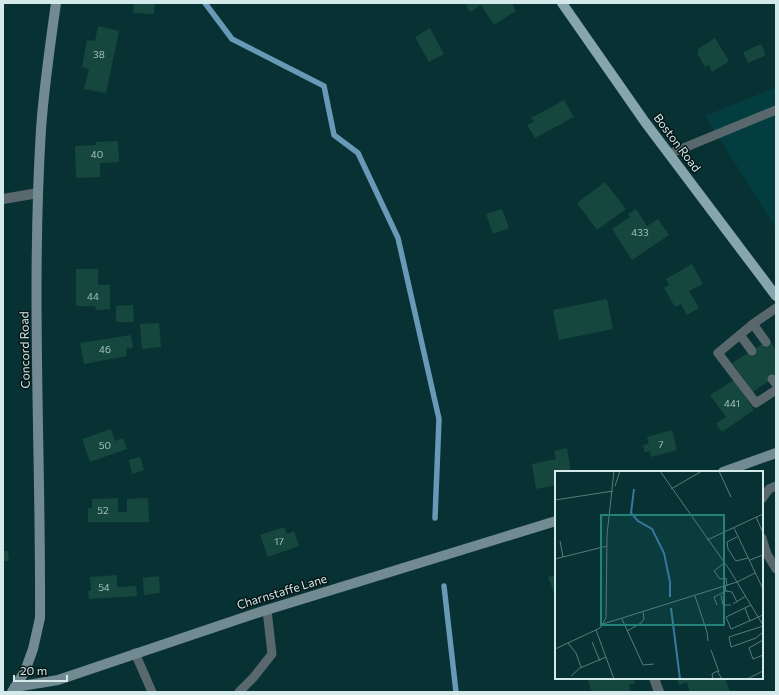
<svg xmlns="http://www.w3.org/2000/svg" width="779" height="695" viewBox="0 0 779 695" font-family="Commissioner,sans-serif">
<rect width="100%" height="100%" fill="#073133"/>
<polygon fill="#043d3f" points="776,87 776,228 705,116"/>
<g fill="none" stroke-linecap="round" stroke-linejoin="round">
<g stroke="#6899b6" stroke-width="5.5">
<polyline points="205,3 232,39 324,86 334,135 358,153 398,238 439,419 435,518"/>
<polyline points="444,586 456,692"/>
</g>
</g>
<g fill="#16473e">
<polygon points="134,3 155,3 154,14 133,13"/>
<polygon points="465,3 512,3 516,11 494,25 481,5 470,12"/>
<polygon points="98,26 119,31 106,93 84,89 89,69 82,67 87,40 95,41"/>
<polygon points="430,28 444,54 429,62 415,37"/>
<polygon points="715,38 729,61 712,72 709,65 705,67 697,53 699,51 698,49"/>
<polygon points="761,44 766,55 748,63 743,52"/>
<polygon points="564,100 574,117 535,138 527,125 534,122 531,118"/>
<polygon points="118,141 119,162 100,163 100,177 76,178 75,146 96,145 95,142"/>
<polygon points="605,182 626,209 597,230 577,203"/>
<polygon points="502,209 509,228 493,234 486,214"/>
<polygon points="636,209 647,226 658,219 669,235 632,260 612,229 630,217 628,214"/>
<polygon points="692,264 703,284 689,291 699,308 687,315 681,304 675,307 664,288 669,285 666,279"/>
<polygon points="76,269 98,269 98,285 110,285 110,309 96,310 95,306 76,306"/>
<polygon points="607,299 613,329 559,340 553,310"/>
<polygon points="133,305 134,322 116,322 116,306"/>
<polygon points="159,323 161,347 142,349 140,324"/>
<polygon points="131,335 133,348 126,349 127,356 84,364 80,343"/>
<polygon points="769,340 776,350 776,376 753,392 732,363"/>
<polygon points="734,380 754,410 722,432 716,424 726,417 710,395"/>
<polygon points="111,429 115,441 123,438 127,449 90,462 82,439"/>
<polygon points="672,430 677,450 651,457 650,451 645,452 643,445 649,444 647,437"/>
<polygon points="567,448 571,472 556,472 556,485 536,489 532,464 556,459 554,451"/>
<polygon points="140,457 144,470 132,474 129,460"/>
<polygon points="118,498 118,512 127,512 127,499 148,498 149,522 88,522 88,508 92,508 92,499"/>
<polygon points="284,527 287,534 294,531 299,546 268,557 260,535"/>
<polygon points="3,551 8,551 9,561 3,561"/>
<polygon points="117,575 117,587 136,586 137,596 89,599 88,591 91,591 90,577"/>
<polygon points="556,575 556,598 548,577"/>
<polygon points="159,576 160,593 144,595 143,578"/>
<polygon points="587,678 633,678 635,683 629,685 631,692 592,692"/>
<polygon points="677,678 725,678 730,692 690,692 687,682 679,685"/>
</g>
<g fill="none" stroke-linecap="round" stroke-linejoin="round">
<g stroke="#59686d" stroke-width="9">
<polyline points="669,154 776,110"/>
<polyline points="776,308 753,324 718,353 756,403 776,390"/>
<polyline points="753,324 766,342"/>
<polyline points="740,335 752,351"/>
<polyline points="772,379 776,384"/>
<polyline points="762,499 769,489 776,486"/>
<polyline points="762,538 767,554 776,569"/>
<polyline points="135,653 152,692"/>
<polyline points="239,692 253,678 272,654 267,610"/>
</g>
<g stroke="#59686d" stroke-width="10">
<polyline points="3,199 38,193"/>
<polyline points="654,678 659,692"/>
</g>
<g stroke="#728a92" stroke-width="10">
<polyline points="723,472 776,453"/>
<polyline points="15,687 58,680 260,612 556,521"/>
<path d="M 12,692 L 25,671 L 33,649 L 40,618 C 41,455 31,292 41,129 C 44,87 50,45 56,3"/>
</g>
<polyline stroke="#86a5af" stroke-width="10" points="562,3 645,122 776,296"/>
</g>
<g text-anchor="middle" stroke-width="3" stroke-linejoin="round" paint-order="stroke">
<g font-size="10" fill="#a4c0be">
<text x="99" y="58">38</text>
<text x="97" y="158">40</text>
<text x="640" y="236">433</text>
<text x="93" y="300">44</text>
<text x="105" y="353">46</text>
<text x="732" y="407">441</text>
<text x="661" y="448">7</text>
<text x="105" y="449">50</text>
<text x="103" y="514">52</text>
<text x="279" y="545">17</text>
<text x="104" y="591">54</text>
</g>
<g font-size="12" fill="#d4e9e9" stroke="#061617">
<text transform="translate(677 143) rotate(53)" y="4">Boston Road</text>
<text transform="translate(25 350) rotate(-91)" y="4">Concord Road</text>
<text transform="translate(282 592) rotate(-17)" y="4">Charnstaffe Lane</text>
</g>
</g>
<g transform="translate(555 471)">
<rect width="208" height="208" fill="#073133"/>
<path fill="none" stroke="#3a77a0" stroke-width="2" d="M 79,18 L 76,42 L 83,50 L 97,58 L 109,82 L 115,111 L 115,126M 116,137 L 125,208"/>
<path fill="none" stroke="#597b7c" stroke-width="1" d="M 105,0 L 174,98 L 208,154M 164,0 L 176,26M 60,15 L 65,0M 116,18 L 147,0M 0,29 L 58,20M 201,46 L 208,62M 179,57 L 208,118M 182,66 L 172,71 L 173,78 L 181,90 L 193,87M 152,69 L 208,43M 5,70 L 8,86M 0,88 L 52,75M 195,89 L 208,84M 169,92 L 159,100 L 165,108 L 171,107 L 172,115M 182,111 L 200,102M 171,120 L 177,121 L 182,131M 166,124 L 168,134 L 176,134M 140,125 L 152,161 L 153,170M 178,133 L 191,125M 162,134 L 159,126 L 171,120 L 170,115M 196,134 L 171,146 L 176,158 L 208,144M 190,137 L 195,150M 67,148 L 88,194 L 99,193M 48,153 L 182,111M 208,155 L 174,166 L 176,176 L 201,167 L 208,161M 41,159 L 59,208M 72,160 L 86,152 L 89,148 L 88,141M 208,169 L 194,177 L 198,188 L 208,184M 37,171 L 45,190M 13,172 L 21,182 L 26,196M 0,178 L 45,157 L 51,147 L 52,64 L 59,0M 156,179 L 164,201M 16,205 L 25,197 L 51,186M 158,208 L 157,203 L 162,200 L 167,208M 192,208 L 208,200"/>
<path fill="#23827a" fill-opacity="0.15" stroke="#23827a" stroke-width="2" d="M 46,44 L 169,44 L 169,154 L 46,154 Z"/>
<rect width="208" height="208" fill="none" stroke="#d4e9e9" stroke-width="2"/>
</g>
<rect width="779" height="695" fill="none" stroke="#d4e9e9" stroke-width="8"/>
<path d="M14 675v6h53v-6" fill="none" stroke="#d4e9e9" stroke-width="2"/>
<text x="20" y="675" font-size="12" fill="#d4e9e9" stroke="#061617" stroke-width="3" paint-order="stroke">20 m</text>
</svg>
